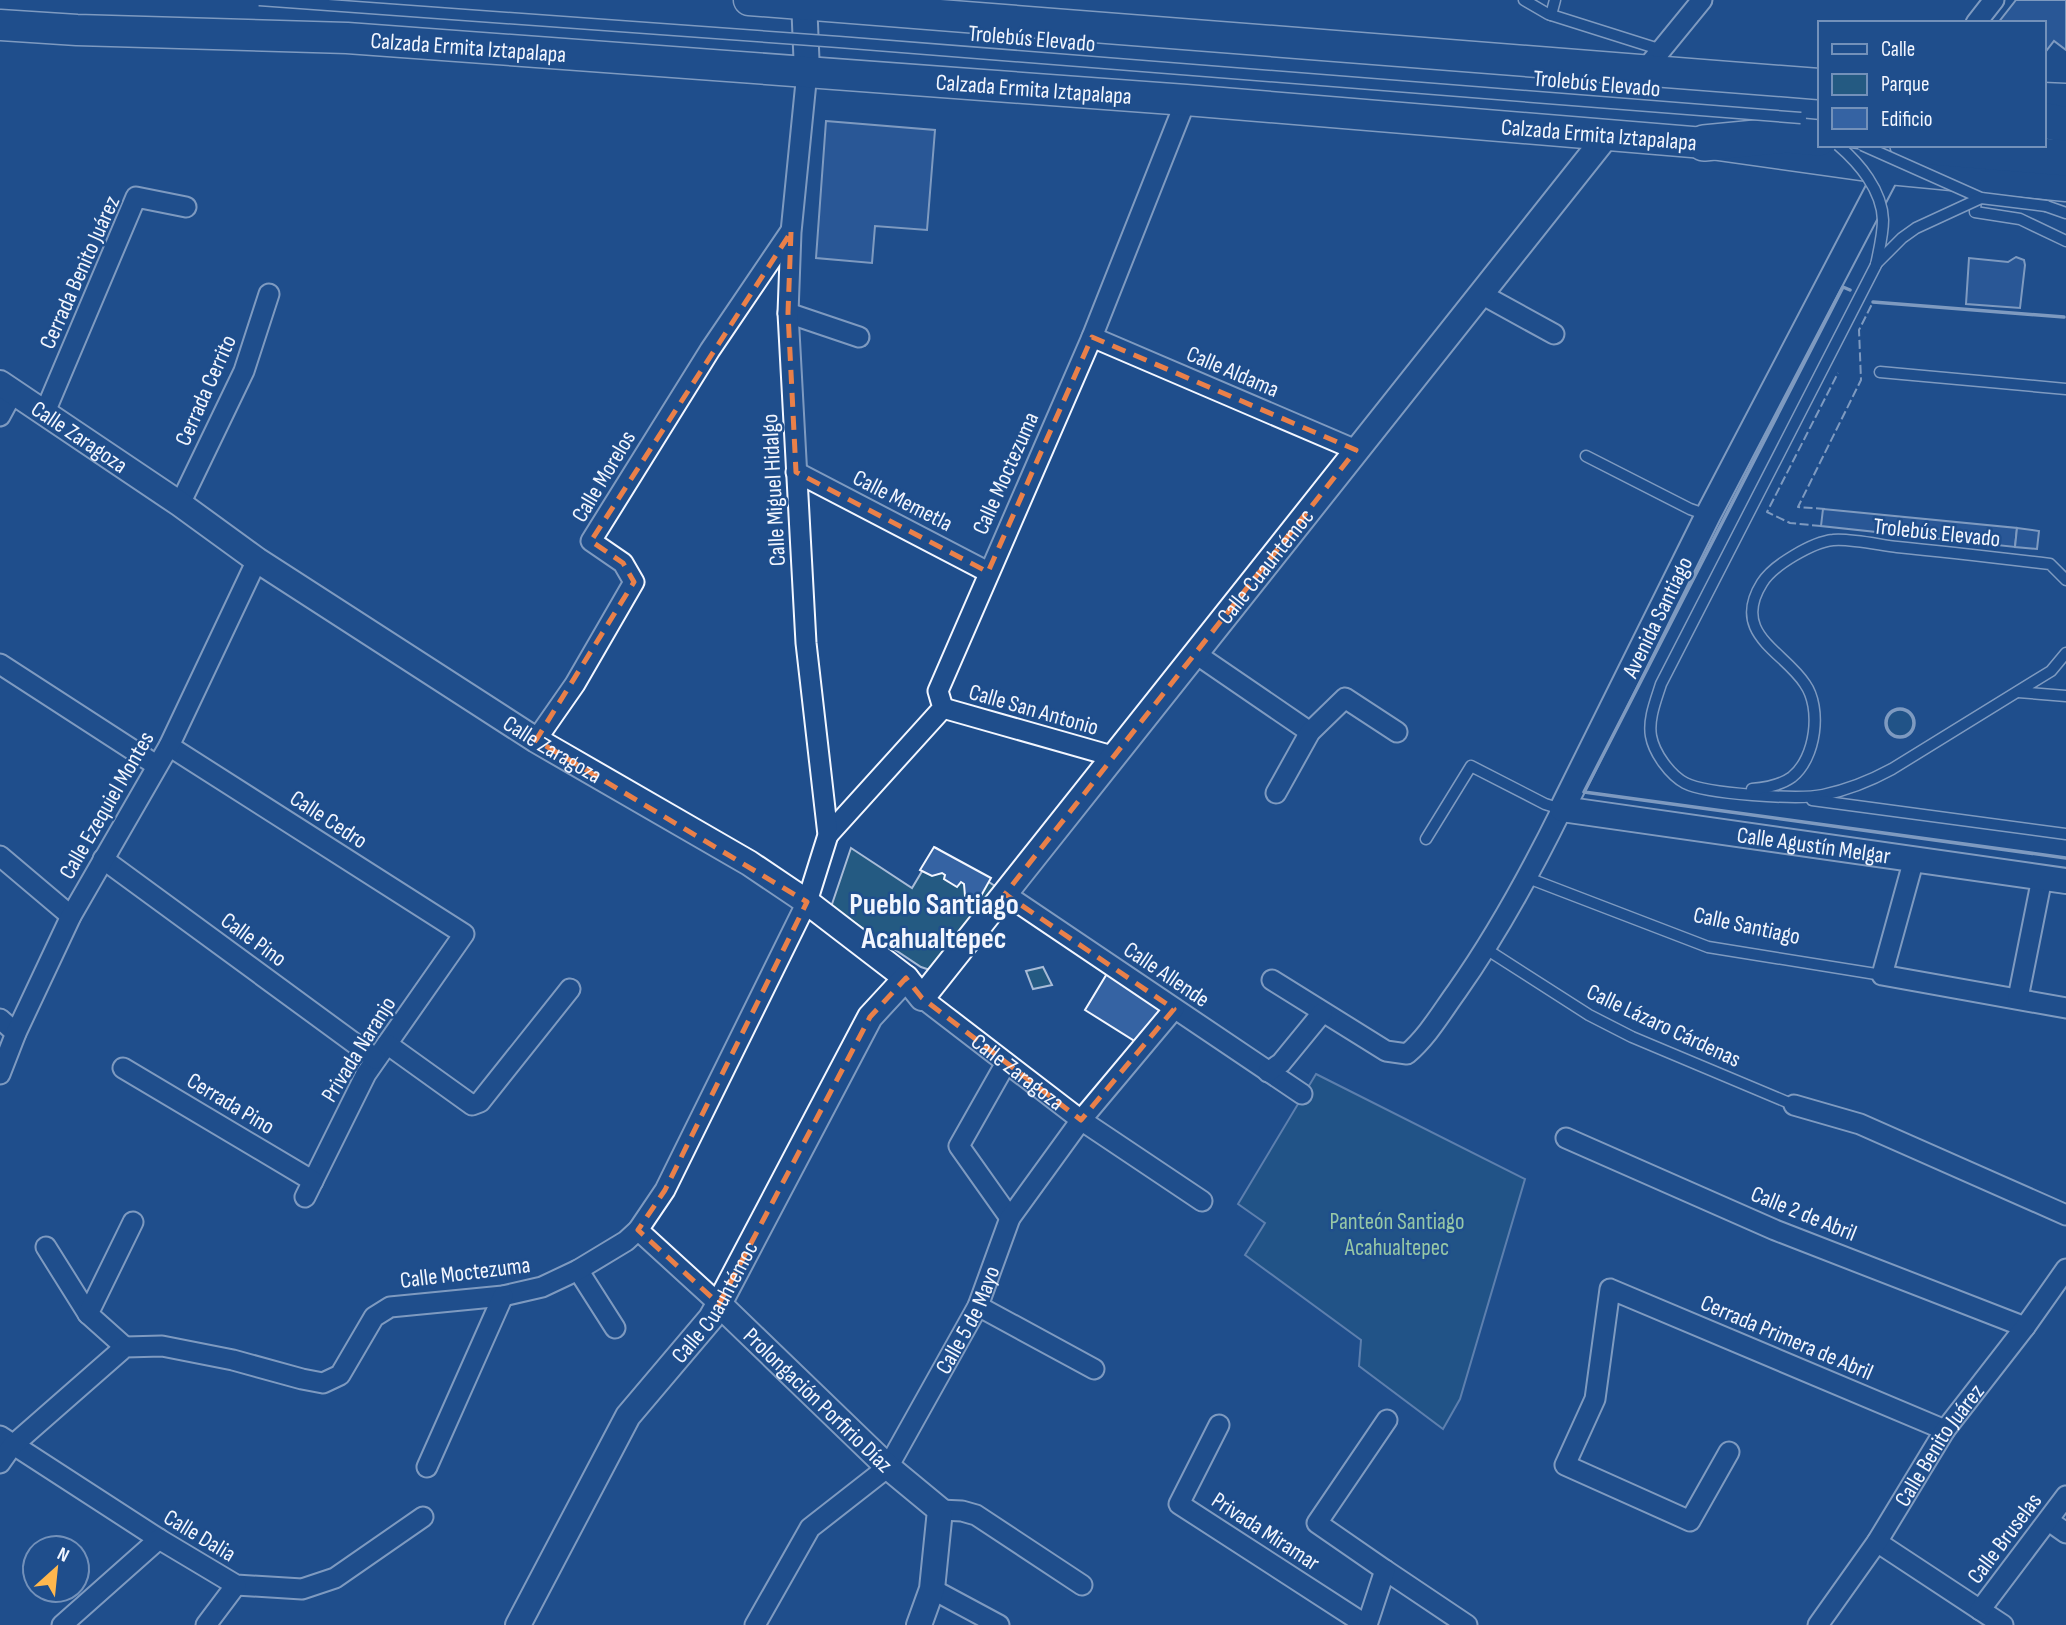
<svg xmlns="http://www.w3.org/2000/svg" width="2066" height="1625" viewBox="0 0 2066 1625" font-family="'Sofia Sans Condensed',sans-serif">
<rect width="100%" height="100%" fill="#1f4e8c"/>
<g fill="#245a82" stroke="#a8bbd7" stroke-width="2">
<circle cx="1900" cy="723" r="14"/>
<polygon points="851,848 912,888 936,848 998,888 930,970 921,967 831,907"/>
<polygon points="1043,967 1052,985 1033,989 1026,971"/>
<polygon points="1316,1074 1525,1179 1460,1399 1443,1429 1359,1366 1361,1340 1245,1255 1265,1223 1238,1204"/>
</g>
<g fill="#3563a3" stroke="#f2f6ff" stroke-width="2">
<polygon points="2016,0 2066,0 2066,50 2054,41 2043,55 2043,23 1998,23"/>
<polygon points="826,121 935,130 927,230 875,226 872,263 816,258"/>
<polygon points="2016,257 2024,260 2025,265 2020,308 1966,304 1969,258 2008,262"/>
<polygon points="1823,509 2017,528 2015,547 1821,526"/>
<polygon points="2017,528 2039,531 2037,549 2015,547"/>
<polygon points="934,847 991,878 977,903 965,896 964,884 961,882 957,887 944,879 945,875 942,873 932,876 920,870"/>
<polygon points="1108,972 1163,1008 1141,1045 1085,1010"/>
</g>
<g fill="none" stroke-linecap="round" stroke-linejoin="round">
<defs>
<g id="service">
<polyline points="1524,0 1548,14 1662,50"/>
<polyline points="1551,15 1555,0"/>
<polyline points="1976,194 1975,212 2020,219 2066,241"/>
<polyline points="2046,206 2066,213"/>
<path d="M 1876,265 L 1661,684 C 1656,700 1648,719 1651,736 C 1654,753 1670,775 1685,783 C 1706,794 1798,800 1823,795 C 1847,790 1870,781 1892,769 L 2051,671 L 2066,653"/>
<polyline points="1880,372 2066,389"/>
<polyline points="1586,456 1690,509 1707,515"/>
<polyline points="2018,692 2066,696"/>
<path d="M 1752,789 C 1765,788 1781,785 1792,777 C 1816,758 1822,708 1805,684 C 1784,651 1730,634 1762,583 C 1773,565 1813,542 1833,540 C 1849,538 1880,545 1897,547 C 1948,552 1999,558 2050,564 L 2066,580"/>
<polyline points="1812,800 2066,834"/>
<polyline points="1426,839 1471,766 1545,804 1561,809"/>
<polyline points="1528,878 1708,947 1882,975"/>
<polyline points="1486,949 1589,1015 1632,1037 1794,1105"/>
</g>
<g id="minor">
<polyline points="1976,23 1994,0"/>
<polyline points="1644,71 1702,0"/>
<polyline points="1483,295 1554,334"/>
<polyline points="788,313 859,337"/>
<polyline points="1092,337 1356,450"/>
<polyline points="45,412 136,197 186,207"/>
<polyline points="0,416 13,392"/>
<polyline points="796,472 988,572"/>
<polyline points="180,504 244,371 269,294"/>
<polyline points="1196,654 1310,732"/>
<polyline points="0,664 156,765"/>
<polyline points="943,708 1112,756"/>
<polyline points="536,740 575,684 634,582 623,563 591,541 710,350 790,232"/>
<polyline points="169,746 464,934 366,1074 305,1197"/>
<polyline points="1276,793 1310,732 1345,698 1397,732"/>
<polyline points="828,835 943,708 938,691 1092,337 1186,100"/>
<polyline points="0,856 71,916"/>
<polyline points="103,859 376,1059"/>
<polyline points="1914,859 1882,975 2066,1008"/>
<polyline points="1005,894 1302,1094"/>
<path d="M 1272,980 L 1386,1051 L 1407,1054 C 1428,1036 1441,1013 1457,991 C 1498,933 1531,872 1562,809"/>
<path id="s1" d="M 922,998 L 1081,1120 L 1202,1201"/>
<polyline points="2018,998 2042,878"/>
<polyline points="0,1019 16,1033"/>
<polyline points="387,1044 472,1105 480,1102 570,989"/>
<polyline points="1006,1063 959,1146 1010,1218"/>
<polyline points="123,1068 313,1181"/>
<polyline points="1268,1072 1281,1063 1322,1013"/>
<polyline points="0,1074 16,1033 71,916 169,746 257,560"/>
<polyline points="1794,1105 1860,1124 2066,1215"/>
<polyline points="1566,1138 1775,1230 2025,1327"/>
<polyline points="638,1230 719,1304"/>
<polyline points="46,1247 88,1314"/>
<polyline points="578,1270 615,1328"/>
<polyline points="978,1306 1094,1369"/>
<polyline points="125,1347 88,1314 133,1222"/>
<polyline points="1219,1425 1179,1504 1366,1625"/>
<polyline points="0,1436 159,1539 236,1585 302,1589 335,1578 423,1517"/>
<polyline points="1729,1452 1690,1521 1565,1465 1595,1399 1610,1289 1945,1430"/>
<polyline points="0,1463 12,1446 125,1347 162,1346 233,1360 302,1379 323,1383 340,1375 374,1317 390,1307 503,1296 542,1287 578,1270 626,1241 638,1230 665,1190 807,902 828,835 806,643 788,313 791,232 807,72"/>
<polyline points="427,1467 503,1296"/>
<polyline points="940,1510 962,1511 976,1515 1082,1585"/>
<polyline points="2049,1521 2066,1533"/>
<polyline points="1877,1542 2003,1625"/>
<polyline points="1385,1570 1467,1625"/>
<polyline points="932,1589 999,1625"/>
<polyline points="1980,1610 2066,1496"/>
<polyline points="62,1625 159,1539"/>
<polyline points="206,1625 236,1585"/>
<path id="s2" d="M 755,1625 L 810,1528 L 888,1467 L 978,1306 L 1010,1218 L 1081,1120 L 1174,1009"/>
<polyline points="1367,1625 1385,1570 1317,1523 1387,1420"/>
<path id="s3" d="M 1818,1625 L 1877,1542 L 1945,1430 L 2025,1327 L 2066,1269"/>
</g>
<g id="tertiary">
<polyline points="804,0 807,72"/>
<path id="s4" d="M 1889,169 L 1708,515 L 1562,809 L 2066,881"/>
<path id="s5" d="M 0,383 L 180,504 L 257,560 L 536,740 L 749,863 L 807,902 L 906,978 L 922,998 L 1608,134"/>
<path id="s6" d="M 719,1304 L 888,1467 L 940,1510 L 932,1589 L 919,1625"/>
<path id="s7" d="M 518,1625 L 628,1416 L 711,1318 L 719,1304 L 870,1017 L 906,978"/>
</g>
<g id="primary">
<polyline points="749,0 1819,84"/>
<path id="s8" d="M 0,25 L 77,30 L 347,38 L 1186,100 L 1704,143 L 1889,169 L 2066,186"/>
<polyline points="2043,98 2066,99"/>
</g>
<g id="motorway">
<polyline points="2043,120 2066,125"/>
<polyline points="1704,143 1787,135 1819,138"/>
<polyline points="1908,145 2066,158"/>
</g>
</defs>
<use href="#service" stroke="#f2f6ff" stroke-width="13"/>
<use href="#minor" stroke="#f2f6ff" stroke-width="23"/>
<use href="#tertiary" stroke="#f2f6ff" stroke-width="28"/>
<use href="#primary" stroke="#f2f6ff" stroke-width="33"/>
<use href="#motorway" stroke="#f2f6ff" stroke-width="38"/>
<use href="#service" stroke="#1f4e8c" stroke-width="10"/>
<use href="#minor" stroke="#1f4e8c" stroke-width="19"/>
<use href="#tertiary" stroke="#1f4e8c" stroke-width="24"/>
<use href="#primary" stroke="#1f4e8c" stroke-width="30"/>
<use href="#motorway" stroke="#1f4e8c" stroke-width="35"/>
<defs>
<g id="service-bridge">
<polyline points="259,0 839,42 1801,118"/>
<path d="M 1838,145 C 1859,163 1882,190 1883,220 C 1883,235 1879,250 1876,265"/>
<polyline points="1862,145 1981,198 2046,206"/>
<polyline points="1876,264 1902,238 1916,228 1981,198"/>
</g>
</defs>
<use href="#service-bridge" stroke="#f2f6ff" stroke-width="13" stroke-linecap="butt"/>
<use href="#service-bridge" stroke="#1f4e8c" stroke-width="10"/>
<g stroke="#f2f6ff" stroke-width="2" stroke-dasharray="9 3.5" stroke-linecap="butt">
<polyline points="1825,509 1798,507 1861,380 1859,330 1873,302"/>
<polyline points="1821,526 1790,523 1767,512 1838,373"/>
</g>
<g stroke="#f2f6ff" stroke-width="3.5">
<polyline points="1850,290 1843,287 1584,792 2066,858"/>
<polyline points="1873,302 2064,317"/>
<circle cx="1900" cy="723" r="14"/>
</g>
</g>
<path d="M0 0H2066V1625H0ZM 791,232 L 788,313 L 796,472 L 988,572 L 1092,337 L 1356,450 L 1005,894 L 1174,1009 L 1081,1120 L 922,998 L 906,978 L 870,1017 L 719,1304 L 638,1230 L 665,1190 L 807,902 L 536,740 L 634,582 L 623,563 L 591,541 Z" fill="#1f4e8c" fill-opacity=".55" fill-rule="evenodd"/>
<path fill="none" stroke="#ea8049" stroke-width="5" stroke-dasharray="14 9" stroke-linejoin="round" d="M 791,232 L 788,313 L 796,472 L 988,572 L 1092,337 L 1356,450 L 1005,894 L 1174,1009 L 1081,1120 L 922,998 L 906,978 L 870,1017 L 719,1304 L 638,1230 L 665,1190 L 807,902 L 536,740 L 634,582 L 623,563 L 591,541 Z"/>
<g text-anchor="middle" stroke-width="5" stroke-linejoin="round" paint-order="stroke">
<g font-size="23" fill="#f2f6ff" stroke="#1f4e8c">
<text transform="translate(1032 38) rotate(5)" y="8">Trolebús Elevado</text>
<text dy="8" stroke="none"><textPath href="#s8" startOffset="469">Calzada Ermita Iztapalapa</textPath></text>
<text transform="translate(1597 83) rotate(5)" y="8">Trolebús Elevado</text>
<text dy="8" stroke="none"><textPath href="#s8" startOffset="1036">Calzada Ermita Iztapalapa</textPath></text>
<text dy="8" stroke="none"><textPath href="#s8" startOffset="1603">Calzada Ermita Iztapalapa</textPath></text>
<text transform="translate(79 272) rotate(-66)" y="8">Cerrada Benito Juárez</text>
<text transform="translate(1233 371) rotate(23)" y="8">Calle Aldama</text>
<text transform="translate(205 390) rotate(-66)" y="8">Cerrada Cerrito</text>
<text dy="8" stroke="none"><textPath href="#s5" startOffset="96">Calle Zaragoza</textPath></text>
<text transform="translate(1005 473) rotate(-66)" y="8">Calle Moctezuma</text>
<text transform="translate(603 476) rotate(-59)" y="8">Calle Morelos</text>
<text transform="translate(773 490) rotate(-93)" y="8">Calle Miguel Hidalgo</text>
<text transform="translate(903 500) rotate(27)" y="8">Calle Memetla</text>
<text transform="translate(1937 532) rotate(6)" y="8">Trolebús Elevado</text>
<text dy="8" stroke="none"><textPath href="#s5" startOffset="1662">Calle Cuauhtémoc</textPath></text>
<text transform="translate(1657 617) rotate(-64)" y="8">Avenida Santiago</text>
<text transform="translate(1034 709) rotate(16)" y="8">Calle San Antonio</text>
<text dy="8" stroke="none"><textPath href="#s5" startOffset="663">Calle Zaragoza</textPath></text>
<text transform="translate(106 805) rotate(-60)" y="8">Calle Ezequiel Montes</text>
<text transform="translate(329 819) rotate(33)" y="8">Calle Cedro</text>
<text dy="8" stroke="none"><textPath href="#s4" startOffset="973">Calle Agustín Melgar</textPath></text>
<text transform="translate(1747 925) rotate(12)" y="8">Calle Santiago</text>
<text transform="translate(254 939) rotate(36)" y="8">Calle Pino</text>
<text transform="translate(1167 974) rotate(34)" y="8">Calle Allende</text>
<text transform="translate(1664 1025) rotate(25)" y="8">Calle Lázaro Cárdenas</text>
<text transform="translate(358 1049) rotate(-58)" y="8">Privada Naranjo</text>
<text dy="8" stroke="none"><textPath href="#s1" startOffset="121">Calle Zaragoza</textPath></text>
<text transform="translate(231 1103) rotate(31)" y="8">Cerrada Pino</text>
<text transform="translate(1804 1213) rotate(22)" y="8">Calle 2 de Abril</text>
<text transform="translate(465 1272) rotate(-7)" y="8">Calle Moctezuma</text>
<text dy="8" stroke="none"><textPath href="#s7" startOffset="380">Calle Cuauhtémoc</textPath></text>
<text dy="8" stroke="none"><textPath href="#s2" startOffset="378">Calle 5 de Mayo</textPath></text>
<text transform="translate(1787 1337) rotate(23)" y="8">Cerrada Primera de Abril</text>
<text dy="8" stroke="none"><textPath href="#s6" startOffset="138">Prolongación Porfirio Díaz</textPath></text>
<text dy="8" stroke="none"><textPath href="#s3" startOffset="217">Calle Benito Juárez</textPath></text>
<text transform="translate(1266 1531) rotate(33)" y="8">Privada Miramar</text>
<text transform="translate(200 1535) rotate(31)" y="8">Calle Dalia</text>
<text transform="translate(2004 1538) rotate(-53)" y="8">Calle Bruselas</text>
</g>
<g font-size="23" fill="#97c8a6" stroke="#1f4e8c">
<text x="1397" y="1229">Panteón Santiago<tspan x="1397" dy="26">Acahualtepec</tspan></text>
</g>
<g font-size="30" font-weight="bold" fill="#f2f6ff" stroke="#1f4e8c">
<text x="934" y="914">Pueblo Santiago<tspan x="934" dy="34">Acahualtepec</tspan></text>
</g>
</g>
<rect x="1818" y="21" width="228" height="126" fill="#1f4e8c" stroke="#7391ba" stroke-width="2"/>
<rect x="1832" y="44" width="35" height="10" fill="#1f4e8c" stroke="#7391ba" stroke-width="2"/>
<text x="1881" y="56" font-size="21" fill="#f2f6ff">Calle</text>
<rect x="1832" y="74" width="35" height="21" fill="#245a82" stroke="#7391ba" stroke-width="2"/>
<text x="1881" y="91" font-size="21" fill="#f2f6ff">Parque</text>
<rect x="1832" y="108" width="35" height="21" fill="#3563a3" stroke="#7391ba" stroke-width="2"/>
<text x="1881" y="126" font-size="21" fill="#f2f6ff">Edificio</text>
<g transform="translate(56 1569) rotate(27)"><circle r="33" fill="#1f4e8c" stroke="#7391ba" stroke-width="2"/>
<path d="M0-5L12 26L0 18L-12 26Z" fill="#ffb74d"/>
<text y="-10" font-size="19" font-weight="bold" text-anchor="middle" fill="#f2f6ff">N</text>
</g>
</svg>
